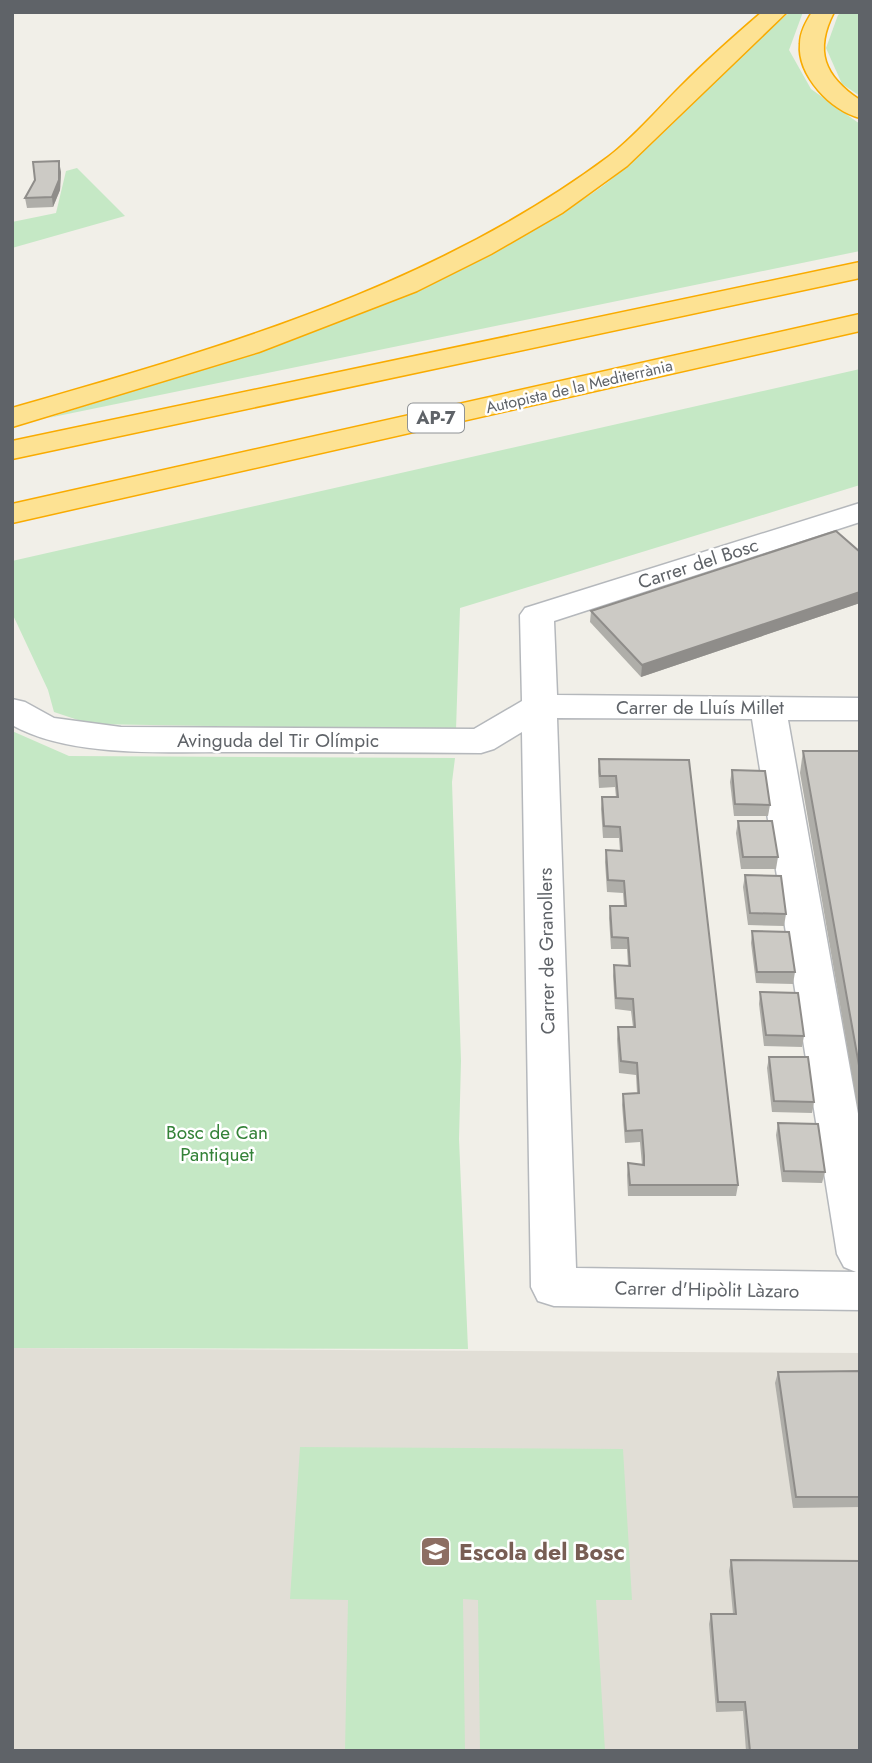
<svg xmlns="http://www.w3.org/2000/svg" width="872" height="1763" viewBox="0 0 872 1763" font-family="Jost,sans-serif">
<rect width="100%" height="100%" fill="#f1efe8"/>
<polygon fill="#e1ded6" points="12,1348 860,1353 860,1751 12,1751"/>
<g fill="#c5e8c5">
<path d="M 790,12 L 803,12 L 789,50 L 811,89 L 860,124 L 860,251 L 48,418 C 217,363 392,316 545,221 C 566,209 589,197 608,182 C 673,130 726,65 790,12 Z"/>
<polygon points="843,12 860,12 860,96 842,84 826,48 838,15"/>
<polygon points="77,168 125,216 12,248 12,222 56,213 66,171"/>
<polygon points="860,369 860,485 460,608 456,730 90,724 54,712 48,690 12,613 12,561"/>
<polygon points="12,731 69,756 455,758 452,782 461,1061 459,1139 468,1349 12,1348"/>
<polygon points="300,1447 623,1449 632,1600 596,1600 605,1751 480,1751 478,1600 463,1599 465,1751 345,1751 348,1600 290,1599"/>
</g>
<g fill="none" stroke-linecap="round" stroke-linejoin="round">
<defs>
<path id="minor" d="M 860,503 L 860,522 L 554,621 L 557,695 L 860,698 L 860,720 L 788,720 L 860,1125 L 860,1310 L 554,1306 L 538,1301 L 531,1287 L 522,732 L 494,749 L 481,753 C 403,752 325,752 247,752 C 177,751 74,760 12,725 L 12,699 L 25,702 L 54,718 L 121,727 L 474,729 L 522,701 L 520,615 L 525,608 ZM 557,718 L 752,719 L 837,1254 L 844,1267 L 856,1272 L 576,1268 Z"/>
<g id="highway">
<path d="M 762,12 L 787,12 L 627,166 L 562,213 L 491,254 L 417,291 L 259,352 L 12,427 L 12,408 C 220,348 432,288 608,157 C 634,137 656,111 680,87 C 706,61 734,36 762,12 Z"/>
<path d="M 812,12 L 834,12 C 814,51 824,76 860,100 L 860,118 C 831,111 797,75 800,44 C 800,32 806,22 812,12 Z"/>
<polygon points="860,262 860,278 12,459 12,441"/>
<polygon points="860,314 860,331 12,523 12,504"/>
</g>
</defs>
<use href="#minor" stroke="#b5b8bc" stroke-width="3"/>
<use href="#highway" stroke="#f9ab00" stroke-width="3"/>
<use href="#minor" fill="#fff" fill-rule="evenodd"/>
<use href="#highway" fill="#fde293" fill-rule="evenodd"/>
</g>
<g fill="#afaea9">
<polygon points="61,172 60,190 53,207 27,208 25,198"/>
<polygon points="860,552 860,603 641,677 590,622 591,611"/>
<polygon points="803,751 860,751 860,1121 800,773"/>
<polygon points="599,759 689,760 738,1185 736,1196 628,1196 627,1175 628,1163 642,1165 640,1142 625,1143 622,1105 623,1094 637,1093 636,1075 619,1073 617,1039 618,1027 633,1027 631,1011 615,1009 613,976 614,965 628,966 627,949 611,949 609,918 610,906 624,906 623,893 607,892 605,862 606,850 620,851 619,838 603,838 601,809 602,797 616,797 615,787 599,788 598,771"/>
<polygon points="732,770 770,805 768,816 734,816 730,782"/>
<polygon points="738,821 778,857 776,869 741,869 736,833"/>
<polygon points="745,875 786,914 784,926 748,925 743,887"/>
<polygon points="752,931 795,972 793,984 756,983 751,943"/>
<polygon points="760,992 804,1036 802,1047 764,1046 759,1004"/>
<polygon points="769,1057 814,1102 812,1113 772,1112 767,1068"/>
<polygon points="778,1123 825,1172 822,1183 782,1182 776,1135"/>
<polygon points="860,1371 860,1507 793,1508 775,1383 778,1372"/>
<polygon points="731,1560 860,1751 746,1751 743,1711 716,1712 709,1624 711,1614 733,1614 729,1571"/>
</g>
<g fill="#8f8d8a">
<polygon points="59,161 61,172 60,190 53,207 52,197"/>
<polygon points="860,592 860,603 641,677 642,665"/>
</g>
<g fill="#cccac5" stroke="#8f8d8a" stroke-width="2">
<polygon points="59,161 59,180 52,197 25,198 35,180 33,162"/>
<polygon points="836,531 860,552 860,592 642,665 591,611"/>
<polygon points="803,751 860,751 860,1071"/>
<polygon points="599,759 689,760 738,1185 630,1185 628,1163 644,1165 644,1156 642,1130 626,1131 623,1094 639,1093 637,1063 621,1061 618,1027 635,1027 633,999 616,998 614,965 630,966 628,938 612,937 610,906 626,906 624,881 608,880 606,850 622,851 621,838 620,827 604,826 602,797 618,797 616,776 600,776"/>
<polygon points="732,770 765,771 770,805 735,804"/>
<polygon points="738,821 772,821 778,857 743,857"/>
<polygon points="745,875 781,876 786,914 750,913"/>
<polygon points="752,931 789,932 795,972 757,972"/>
<polygon points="760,992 798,993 804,1036 766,1035"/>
<polygon points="769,1057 808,1057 814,1102 774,1101"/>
<polygon points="778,1123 818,1124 825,1172 784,1171"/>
<polygon points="860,1371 860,1497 796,1497 778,1372"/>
<polygon points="731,1560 860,1561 860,1751 750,1751 745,1702 718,1702 711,1614 736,1614"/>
</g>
<defs>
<symbol id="school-square" viewBox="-11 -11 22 22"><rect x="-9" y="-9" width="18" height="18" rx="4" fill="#8d6e63" stroke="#fff"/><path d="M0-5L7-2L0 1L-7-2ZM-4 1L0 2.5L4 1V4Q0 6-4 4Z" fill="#fff"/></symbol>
</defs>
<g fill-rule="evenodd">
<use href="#school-square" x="418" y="1534" width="35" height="35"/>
</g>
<g text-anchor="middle" stroke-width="5" stroke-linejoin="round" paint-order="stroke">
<g font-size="16" fill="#5f6368" stroke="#fff">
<text transform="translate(579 386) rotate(-13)" y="6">Autopista de la Mediterrània</text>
</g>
<rect fill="#fff" stroke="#8f9295" stroke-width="2" x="408" y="403.5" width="56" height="29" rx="5"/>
<g font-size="18" font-weight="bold" fill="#5f6368">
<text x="436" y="424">AP-7</text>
</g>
<g font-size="19" fill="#5f6368" stroke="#fff">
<text transform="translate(698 563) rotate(-18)" y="7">Carrer del Bosc</text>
<text x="700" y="714">Carrer de Lluís Millet</text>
<text x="278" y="747">Avinguda del Tir Olímpic</text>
<text transform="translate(546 951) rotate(-91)" y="7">Carrer de Granollers</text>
<text transform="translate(707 1289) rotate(1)" y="7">Carrer d'Hipòlit Làzaro</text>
</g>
<g font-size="19" fill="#348238" stroke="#fff">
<text x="217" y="1139">Bosc de Can<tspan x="217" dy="22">Pantiquet</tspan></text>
</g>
<g font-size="23" font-weight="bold" fill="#785e54" stroke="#fff" text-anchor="start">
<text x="459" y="1560">Escola del Bosc</text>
</g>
</g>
<rect width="872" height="1763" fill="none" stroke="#5f6368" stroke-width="28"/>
</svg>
